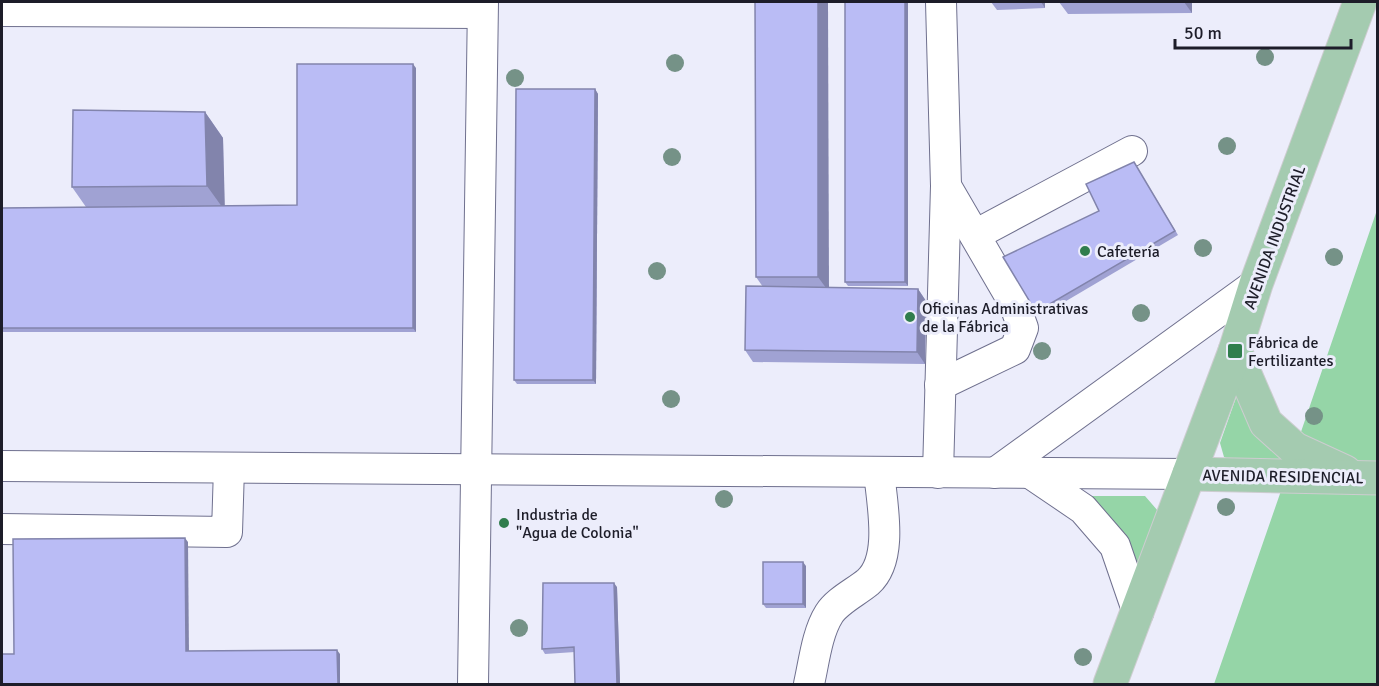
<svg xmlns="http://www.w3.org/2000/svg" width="1379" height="686" viewBox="0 0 1379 686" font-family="Signika,sans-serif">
<rect width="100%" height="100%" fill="#ecedfb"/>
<g fill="#95d5a7">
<polygon points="1377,210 1377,684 1214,684 1291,462 1239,465 1224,457 1220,443 1238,392 1291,461"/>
<polygon points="1090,496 1145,496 1158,511 1142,574 1128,543"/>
</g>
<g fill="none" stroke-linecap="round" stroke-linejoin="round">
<defs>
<g id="minor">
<polyline points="2,11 482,13"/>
<polyline points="975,235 1132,151"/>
<polyline points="940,385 1015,349 1023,328 1014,303 946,186"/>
<polyline points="2,466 1189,474"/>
<polyline points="938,473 946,186 941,2"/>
<polyline points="995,473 1256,284"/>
<polyline points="1030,473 1083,509 1115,546 1138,613"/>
<polyline points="2,529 227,532 229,468"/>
<polyline points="473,684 483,2"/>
<path d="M 809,684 C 814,662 817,633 829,614 C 837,601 856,592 868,582 C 894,559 882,504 879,472"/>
</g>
<g id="major">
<polyline points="1235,351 1266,423 1295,449 1345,472"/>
<polyline points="1189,474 1378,478"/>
<polyline points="1110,684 1235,351 1256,284 1360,2"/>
</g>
</defs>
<use href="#minor" stroke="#6f708e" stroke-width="32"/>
<use href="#major" stroke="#cdcdd0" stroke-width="35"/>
<use href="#minor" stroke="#fff" stroke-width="30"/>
<use href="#major" stroke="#a4cbb0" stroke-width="33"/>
</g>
<g fill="#759287">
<circle cx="1265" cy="57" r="9"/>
<circle cx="675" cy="63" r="9"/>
<circle cx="515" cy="78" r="9"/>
<circle cx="1227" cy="146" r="9"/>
<circle cx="672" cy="157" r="9"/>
<circle cx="1203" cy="248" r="9"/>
<circle cx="1334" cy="257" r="9"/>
<circle cx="657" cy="271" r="9"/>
<circle cx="1141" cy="313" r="9"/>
<circle cx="1042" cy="351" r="9"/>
<circle cx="671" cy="399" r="9"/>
<circle cx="1314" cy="416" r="9"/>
<circle cx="724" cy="499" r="9"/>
<circle cx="1226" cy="507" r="9"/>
<circle cx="519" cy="628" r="9"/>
<circle cx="1083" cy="657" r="9"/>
</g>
<g fill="#a0a2d3">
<polygon points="755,2 829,288 918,289 926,301 925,364 753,362 745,350 763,287 756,277"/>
<polygon points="845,2 908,286 848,286 845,282"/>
<polygon points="991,2 1045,2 1045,8 997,10"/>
<polygon points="1059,2 1192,2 1192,13 1068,14"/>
<polygon points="416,68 416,332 2,332 2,208 86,207 72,187 205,112 223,138 224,206 297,205"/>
<polygon points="595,89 598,94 596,384 517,384 514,380"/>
<polygon points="1134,162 1178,235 1039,317 1036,312 1099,211"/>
<polygon points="806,566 806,608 766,608 763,604"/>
<polygon points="617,587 620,684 575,684 575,652 545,654 542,649"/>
</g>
<g fill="#8284ac">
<polygon points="818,2 828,2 829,292 818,277"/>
<polygon points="905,2 908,2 908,286 905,282"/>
<polygon points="1041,2 1045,2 1045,8"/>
<polygon points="1184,2 1192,2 1192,13"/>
<polygon points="413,64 416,68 416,332 413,328"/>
<polygon points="595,89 598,94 596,384 593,380"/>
<polygon points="205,112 223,138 225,211 207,186"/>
<polygon points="918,289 926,301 925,364 917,352"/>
<polygon points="185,538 188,542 189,655 186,651"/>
<polygon points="803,562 806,566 806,608 803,604"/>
<polygon points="614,583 617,587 620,684 617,684"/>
<polygon points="337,650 340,654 340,684 338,684"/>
</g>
<g fill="#babcf5" stroke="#8284ac" stroke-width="1.5">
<polygon points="755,2 818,2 818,277 756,277"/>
<rect x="845" y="2" width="60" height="280"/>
<polygon points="297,64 413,64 413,328 2,328 2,208 297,205"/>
<polygon points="516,89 595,89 593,380 514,380"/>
<polygon points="73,110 205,112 207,186 72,187"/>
<polygon points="1134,162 1175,231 1036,312 1003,257 1099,211 1086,184"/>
<polygon points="746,286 918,289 917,352 745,350"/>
<polygon points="185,538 186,651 337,650 338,684 2,684 2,654 14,654 13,539"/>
<rect x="763" y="562" width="40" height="42"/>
<polygon points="543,583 614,583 617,684 575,684 574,647 542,649"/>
</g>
<g fill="#307d4d" stroke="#ecedfb" stroke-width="2">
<circle cx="1085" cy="251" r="6"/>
<circle cx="910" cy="317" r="6"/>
<rect x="1227" y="343" width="16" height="16" rx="3"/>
<circle cx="504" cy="523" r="6"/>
</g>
<g text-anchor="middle" stroke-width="6" stroke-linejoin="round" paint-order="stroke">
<g font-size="16" fill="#1d1d29" stroke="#ecedfb">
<text transform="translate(1274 237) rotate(-70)" y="6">AVENIDA INDUSTRIAL</text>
<text transform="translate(1283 476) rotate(1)" y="6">AVENIDA RESIDENCIAL</text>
</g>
<g font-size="16" fill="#1d1d29" stroke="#ecedfb" text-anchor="start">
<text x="1097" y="257">Cafetería</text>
<text x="922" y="314">Oficinas Administrativas<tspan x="922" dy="18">de la Fábrica</tspan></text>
<text x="1248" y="348">Fábrica de<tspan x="1248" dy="18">Fertilizantes</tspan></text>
<text x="516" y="520">Industria de<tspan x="516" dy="18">"Agua de Colonia"</tspan></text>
</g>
</g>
<rect width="1379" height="686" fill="none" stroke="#1d1d29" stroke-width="6"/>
<path d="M1175 39v9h176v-9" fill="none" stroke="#1d1d29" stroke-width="3"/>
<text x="1184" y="39" font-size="18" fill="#1d1d29" stroke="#ecedfb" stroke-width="4.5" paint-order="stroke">50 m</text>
</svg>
